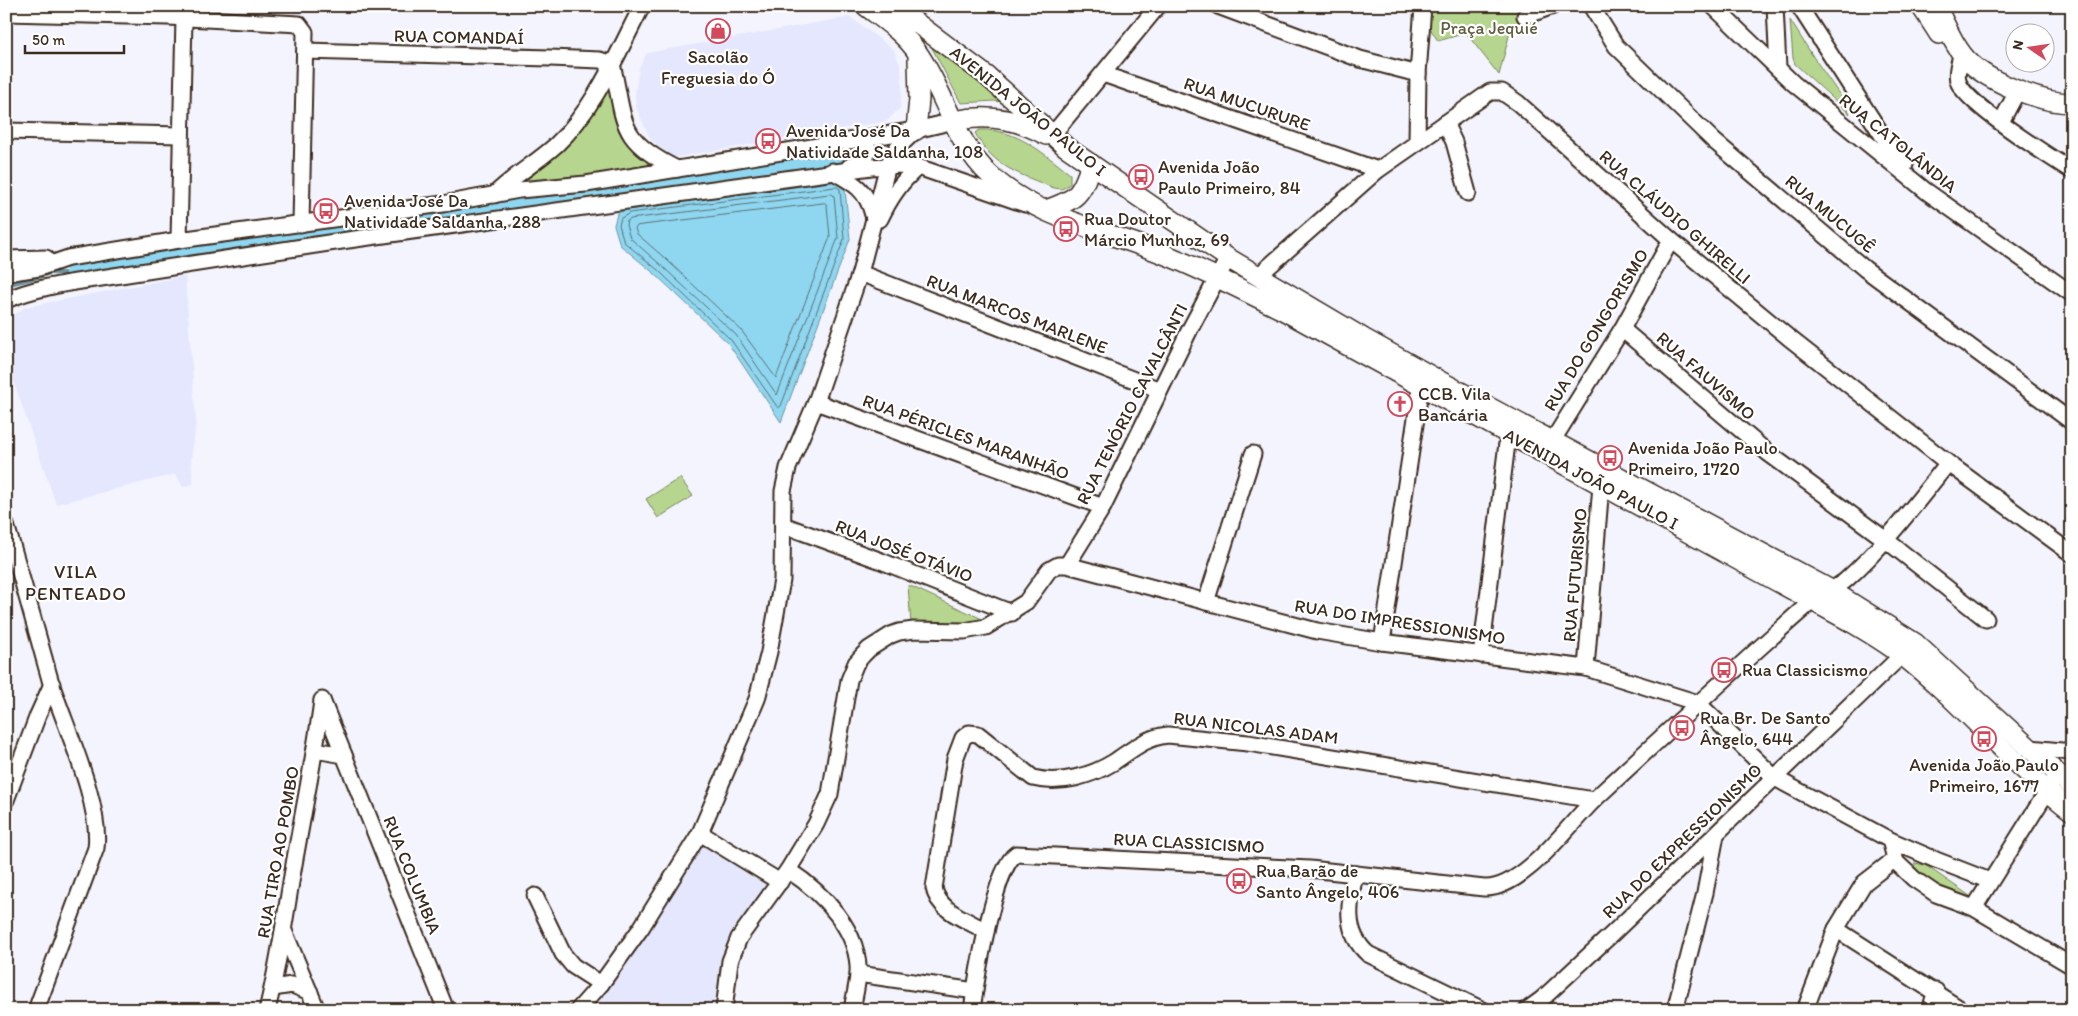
<svg xmlns="http://www.w3.org/2000/svg" width="2078" height="1016" viewBox="0 0 2078 1016" font-family="Itim,sans-serif">
<rect width="100%" height="100%" fill="#f3f4fe"/>
<filter id="ink" filterUnits="userSpaceOnUse"><feTurbulence type="fractalNoise" baseFrequency=".02" numOctaves="2"/><feDisplacementMap in="SourceGraphic" scale="10" xChannelSelector="R" yChannelSelector="G"/><feConvolveMatrix kernelMatrix="1 2 1 2 8 2 1 2 1" color-interpolation-filters="sRGB"/></filter>
<g filter="url(#ink)">
<g fill="#e4e7fd">
<polygon points="850,17 894,50 901,67 902,88 900,108 887,121 671,158 650,138 636,107 635,96 639,68 647,53"/>
<polygon points="185,276 196,422 191,459 193,484 183,487 176,474 56,504 6,359 6,320 26,307"/>
<polygon points="702,843 768,886 722,963 716,1010 590,1010 639,944"/>
</g>
<g fill="#b6d68f" stroke="#788056">
<polygon points="1431,6 1539,6 1511,28 1499,75 1466,33 1438,41 1428,25"/>
<polygon points="1790,20 1814,58 1846,104 1850,114 1795,64 1793,58"/>
<polygon points="937,43 1017,104 994,101 961,103 932,48"/>
<path d="M 610,84 C 612,132 621,142 660,167 L 565,180 L 518,182 Z"/>
<path d="M 979,130 C 1016,128 1043,153 1070,174 L 1070,184 L 1062,189 L 1054,188 C 1020,174 994,168 975,133 Z"/>
<polygon points="680,478 693,496 658,518 646,499"/>
<polygon points="908,585 980,618 980,624 911,624"/>
<polygon points="1915,863 1925,865 1970,896 1965,905 1913,875"/>
</g>
<polygon fill="#8fd7f1" stroke="#6d929d" points="844,180 850,239 781,422 728,343 655,274 620,245 614,225 617,214 628,208"/>
<g fill="none" stroke-linecap="round" stroke-linejoin="round">
<g stroke="#5d6f72" stroke-width="1">
<polygon points="837,187 840,189 844,239 781,406 778,408 731,340 658,270 624,242 619,225 621,218 630,213"/>
<polygon points="832,194 834,196 838,238 777,395 736,335 662,266 630,238 626,225 627,221 631,219"/>
<polygon points="825,203 827,205 830,237 776,378 741,330 667,260 637,234 635,229 637,226"/>
</g>
<polyline stroke="#6d929d" stroke-width="4" points="6,285 42,276 50,273 72,273"/>
<polyline stroke="#8fd7f1" stroke-width="14" points="72,273 355,224 847,154"/>
<defs>
<g id="minor">
<polyline points="1218,6 1360,59 1418,74"/>
<polyline points="1591,6 1616,46 1714,141 1865,269 2072,422"/>
<polyline points="1713,6 1793,83 1926,191 2072,294"/>
<polyline points="1775,6 1778,68"/>
<polyline points="1799,6 1886,141 1905,165"/>
<polyline points="6,13 168,17 299,24 305,32 301,224"/>
<polyline points="1525,16 1553,6"/>
<polyline points="305,51 550,58 600,60 612,64"/>
<path d="M 1962,54 C 1959,61 1956,73 1958,81 C 1963,102 2050,157 2072,171"/>
<path d="M 612,64 C 626,122 616,139 677,169"/>
<polyline points="1103,74 1378,170"/>
<polyline points="2001,122 2018,90"/>
<polyline points="1445,123 1454,142 1468,193"/>
<polyline points="6,131 181,135"/>
<polyline points="1053,134 1158,6"/>
<polyline points="1417,142 1418,74 1423,6"/>
<polyline points="849,167 866,157 868,148 859,139"/>
<path d="M 832,171 C 854,183 867,190 873,215"/>
<path d="M 494,195 C 513,176 536,163 556,145 C 596,107 617,54 642,6"/>
<path d="M 880,219 C 890,198 900,183 918,167"/>
<polyline points="179,240 184,18"/>
<polyline points="6,259 46,258"/>
<polyline points="6,273 39,268 68,258 179,240 443,204 519,190 586,184 916,130 954,121"/>
<polyline points="860,273 1160,390"/>
<polyline points="1258,276 1378,170 1490,92 1502,92 1518,103 1671,240 1788,337 1948,463 2072,554"/>
<path d="M 6,300 C 36,287 69,283 101,278 L 348,240 L 871,167 L 901,165 L 918,167 L 1025,204"/>
<polyline points="1622,329 1768,453 1886,540 1986,619"/>
<polyline points="816,402 1103,507"/>
<polyline points="1553,440 1622,329 1671,240"/>
<path d="M 6,525 C 22,577 36,630 51,683 C 65,726 102,805 96,848 L 36,1010"/>
<polyline points="783,525 876,559 1012,613"/>
<polyline points="1067,565 1103,507 1190,329 1228,258"/>
<polyline points="1206,602 1253,454"/>
<polyline points="1382,642 1421,385"/>
<polyline points="1481,655 1508,435"/>
<polyline points="1586,668 1601,485"/>
<polyline points="322,700 446,1010"/>
<polyline points="2030,748 2072,752"/>
<polyline points="315,750 344,755"/>
<polyline points="6,800 38,715 52,684"/>
<polyline points="700,833 780,882"/>
<polyline points="1890,840 1896,862 1914,879 1936,894 1974,908 2072,966"/>
<path d="M 788,870 C 822,892 861,931 858,975 C 857,987 854,998 852,1010"/>
<path d="M 1355,874 C 1349,903 1343,932 1368,954 L 1483,1010"/>
<polyline points="535,896 563,954 573,966 601,984"/>
<polyline points="1974,908 2053,782"/>
<polyline points="1836,929 1962,1010"/>
<polyline points="284,931 317,1010"/>
<path d="M 986,931 C 967,920 938,911 934,888 L 955,759 L 963,738 L 969,733 L 978,734 L 1033,778 C 1060,785 1091,776 1114,762 C 1132,750 1146,737 1168,735 L 1248,743 L 1594,800"/>
<polyline points="858,974 975,991"/>
<polyline points="273,988 292,985 310,992"/>
<path d="M 267,1010 C 278,967 284,925 291,882 C 301,822 314,762 322,701"/>
<polyline points="578,1010 601,984 641,928 700,833 757,699 769,652 782,580 783,491 788,468 816,402 860,273 888,165 897,148 916,130"/>
<polyline points="724,1010 730,961 739,938 788,870 816,824 830,794 849,680 856,663 863,655 869,649 891,635 899,632 914,630 964,631 986,627 1026,602 1049,570 1058,565 1067,565 1317,631 1382,642 1586,668 1698,703 1775,778 1890,840 1936,860 1990,881"/>
<path d="M 972,1010 C 976,981 994,868 1016,854 L 1310,869 L 1484,888 C 1523,890 1569,824 1596,798 C 1667,732 1738,666 1811,602 C 1822,593 1837,588 1846,580 C 1885,545 1916,503 1948,463"/>
<polyline points="1527,1010 1542,999 1612,934 1902,655"/>
<polyline points="1675,1010 1705,893 1716,835"/>
<polyline points="1805,1010 1836,929 1864,883 1895,859"/>
<polyline points="1930,1010 1936,991"/>
</g>
<g id="major">
<path d="M 866,6 C 884,20 904,33 917,52 C 945,91 954,142 990,175 C 1036,218 1104,230 1161,253 C 1202,269 1242,290 1281,309 L 1851,622 C 1868,632 1886,643 1902,655 C 1963,703 2011,764 2072,811"/>
<polyline points="894,6 987,76 1066,147 1228,258 1363,338 1442,382 1829,589 1915,643 2072,787"/>
<polyline points="1921,6 1939,34"/>
<path d="M 1936,6 C 1944,21 1951,40 1962,54 C 1981,80 2040,103 2072,103"/>
<path d="M 954,121 C 986,114 1016,118 1046,135"/>
<polyline points="916,130 919,99 918,58"/>
<path d="M 1046,210 C 1077,199 1081,196 1091,164"/>
</g>
</defs>
<use href="#minor" stroke="#3b2a1e" stroke-width="19"/>
<use href="#major" stroke="#3b2a1e" stroke-width="22"/>
<use href="#minor" stroke="#fff" stroke-width="15"/>
<use href="#major" stroke="#fff" stroke-width="19"/>
</g>
</g>
<defs>
<symbol id="shop-ring" viewBox="-11 -11 22 22"><circle r="9.5" fill="#fff" stroke="#d1495b" stroke-width="1.5"/><path d="M-5-2.5h2.3a2.7 3.5 0 0 1 5.4 0H5L5.5 6h-11ZM-1.5-2.5h3a1.5 2.3 0 0 0-3 0Z" fill="#d1495b"/></symbol>
<symbol id="bus-ring" viewBox="-11 -11 22 22"><circle r="9.5" fill="#fff" stroke="#d1495b" stroke-width="1.5"/><path d="M-5-6H5V4H4V6H2V4H-2V6H-4V4H-5ZM-3.5-4V0h7V-4ZM-3.5 1.2v1.5H-2V1.2ZM2 1.2v1.5H3.5V1.2Z" fill="#d1495b"/></symbol>
<symbol id="church-ring" viewBox="-11 -11 22 22"><circle r="9.5" fill="#fff" stroke="#d1495b" stroke-width="1.5"/><path d="M-1.2-6h2.4v3.5h3.3v2.4h-3.3V6h-2.4V-.1h-3.3v-2.4h3.3Z" fill="#d1495b"/></symbol>
</defs>
<g fill-rule="evenodd">
<use href="#shop-ring" x="704" y="17" width="28" height="28"/>
<use href="#bus-ring" x="754" y="127" width="28" height="28"/>
<use href="#bus-ring" x="1127" y="163" width="28" height="28"/>
<use href="#bus-ring" x="312" y="197" width="28" height="28"/>
<use href="#bus-ring" x="1052" y="215" width="28" height="28"/>
<use href="#church-ring" x="1386" y="390" width="28" height="28"/>
<use href="#bus-ring" x="1596" y="444" width="28" height="28"/>
<use href="#bus-ring" x="1710" y="656" width="28" height="28"/>
<use href="#bus-ring" x="1668" y="714" width="28" height="28"/>
<use href="#bus-ring" x="1970" y="725" width="28" height="28"/>
<use href="#bus-ring" x="1225" y="867" width="28" height="28"/>
</g>
<g text-anchor="middle" stroke-width="4.5" stroke-linejoin="round" paint-order="stroke">
<g font-size="18" fill="#605e40" stroke="#fff">
<text x="1489" y="34">Praça Jequié</text>
</g>
<g font-size="18" fill="#3b2a1e" stroke="#fff">
<text transform="translate(459 37) rotate(1)" y="6">RUA COMANDAÍ</text>
<text transform="translate(1247 104) rotate(19)" y="6">RUA MUCURURE</text>
<text transform="translate(1028 111) rotate(39)" y="6">AVENIDA JOÃO PAULO I</text>
<text transform="translate(1898 143) rotate(39)" y="6">RUA CATOLÂNDIA</text>
<text transform="translate(1830 214) rotate(40)" y="6">RUA MUCUGÊ</text>
<text transform="translate(1675 217) rotate(41)" y="6">RUA CLÁUDIO GHIRELLI</text>
<text transform="translate(1017 314) rotate(21)" y="6">RUA MARCOS MARLENE</text>
<text transform="translate(1596 330) rotate(-59)" y="6">RUA DO GONGORISMO</text>
<text transform="translate(1706 376) rotate(41)" y="6">RUA FAUVISMO</text>
<text transform="translate(1132 404) rotate(-63)" y="6">RUA TENÓRIO CAVALCÂNTI</text>
<text transform="translate(966 437) rotate(20)" y="6">RUA PÉRICLES MARANHÃO</text>
<text transform="translate(1591 479) rotate(28)" y="6">AVENIDA JOÃO PAULO I</text>
<text transform="translate(904 551) rotate(21)" y="6">RUA JOSÉ OTÁVIO</text>
<text transform="translate(1575 575) rotate(-85)" y="6">RUA FUTURISMO</text>
<text transform="translate(1400 622) rotate(9)" y="6">RUA DO IMPRESSIONISMO</text>
<text transform="translate(1256 728) rotate(7)" y="6">RUA NICOLAS ADAM</text>
<text transform="translate(1682 841) rotate(-44)" y="6">RUA DO EXPRESSIONISMO</text>
<text transform="translate(1189 843) rotate(3)" y="6">RUA CLASSICISMO</text>
<text transform="translate(278 852) rotate(-80)" y="6">RUA TIRO AO POMBO</text>
<text transform="translate(412 875) rotate(68)" y="6">RUA COLUMBIA</text>
</g>
<g font-size="18" fill="#3b2a1e" stroke="#fff" text-anchor="start">
<text x="718" y="63" text-anchor="middle">Sacolão<tspan x="718" dy="21">Freguesia do Ó</tspan></text>
<text x="786" y="137">Avenida José Da<tspan x="786" dy="21">Natividade Saldanha, 108</tspan></text>
<text x="1158" y="173">Avenida João<tspan x="1158" dy="21">Paulo Primeiro, 84</tspan></text>
<text x="344" y="207">Avenida José Da<tspan x="344" dy="21">Natividade Saldanha, 288</tspan></text>
<text x="1084" y="225">Rua Doutor<tspan x="1084" dy="21">Márcio Munhoz, 69</tspan></text>
<text x="1418" y="400">CCB. Vila<tspan x="1418" dy="21">Bancária</tspan></text>
<text x="1628" y="454">Avenida João Paulo<tspan x="1628" dy="21">Primeiro, 1720</tspan></text>
<text x="1742" y="676">Rua Classicismo</text>
<text x="1700" y="724">Rua Br. De Santo<tspan x="1700" dy="21">Ângelo, 644</tspan></text>
<text x="1984" y="771" text-anchor="middle">Avenida João Paulo<tspan x="1984" dy="21">Primeiro, 1677</tspan></text>
<text x="1256" y="877">Rua Barão de<tspan x="1256" dy="21">Santo Ângelo, 406</tspan></text>
</g>
<g font-size="19" letter-spacing="1" fill="#3b2a1e" stroke="#fff">
<text x="76" y="578">VILA<tspan x="76" dy="22">PENTEADO</tspan></text>
</g>
</g>
<rect width="2078" height="1016" fill="none" stroke="#fff" stroke-width="25"/>
<rect x="12" y="12" width="2053" height="991" fill="none" stroke="#3b2a1e" stroke-width="2" filter="url(#ink)"/>
<g transform="translate(2030 48) rotate(283)"><circle r="24" fill="#ffffff" stroke="#b1aaa5"/>
<path d="M0-4L9 19L0 12L-9 19Z" fill="#d1495b"/>
<text y="-8" font-size="14" font-weight="bold" text-anchor="middle" fill="#3b2a1e">N</text>
</g>
<path d="M25 45v8h99v-8" fill="none" stroke="#3b2a1e" stroke-width="2.5"/>
<text x="32" y="45" font-size="15" fill="#3b2a1e" stroke="#ffffff" stroke-width="4" paint-order="stroke">50 m</text>
</svg>
